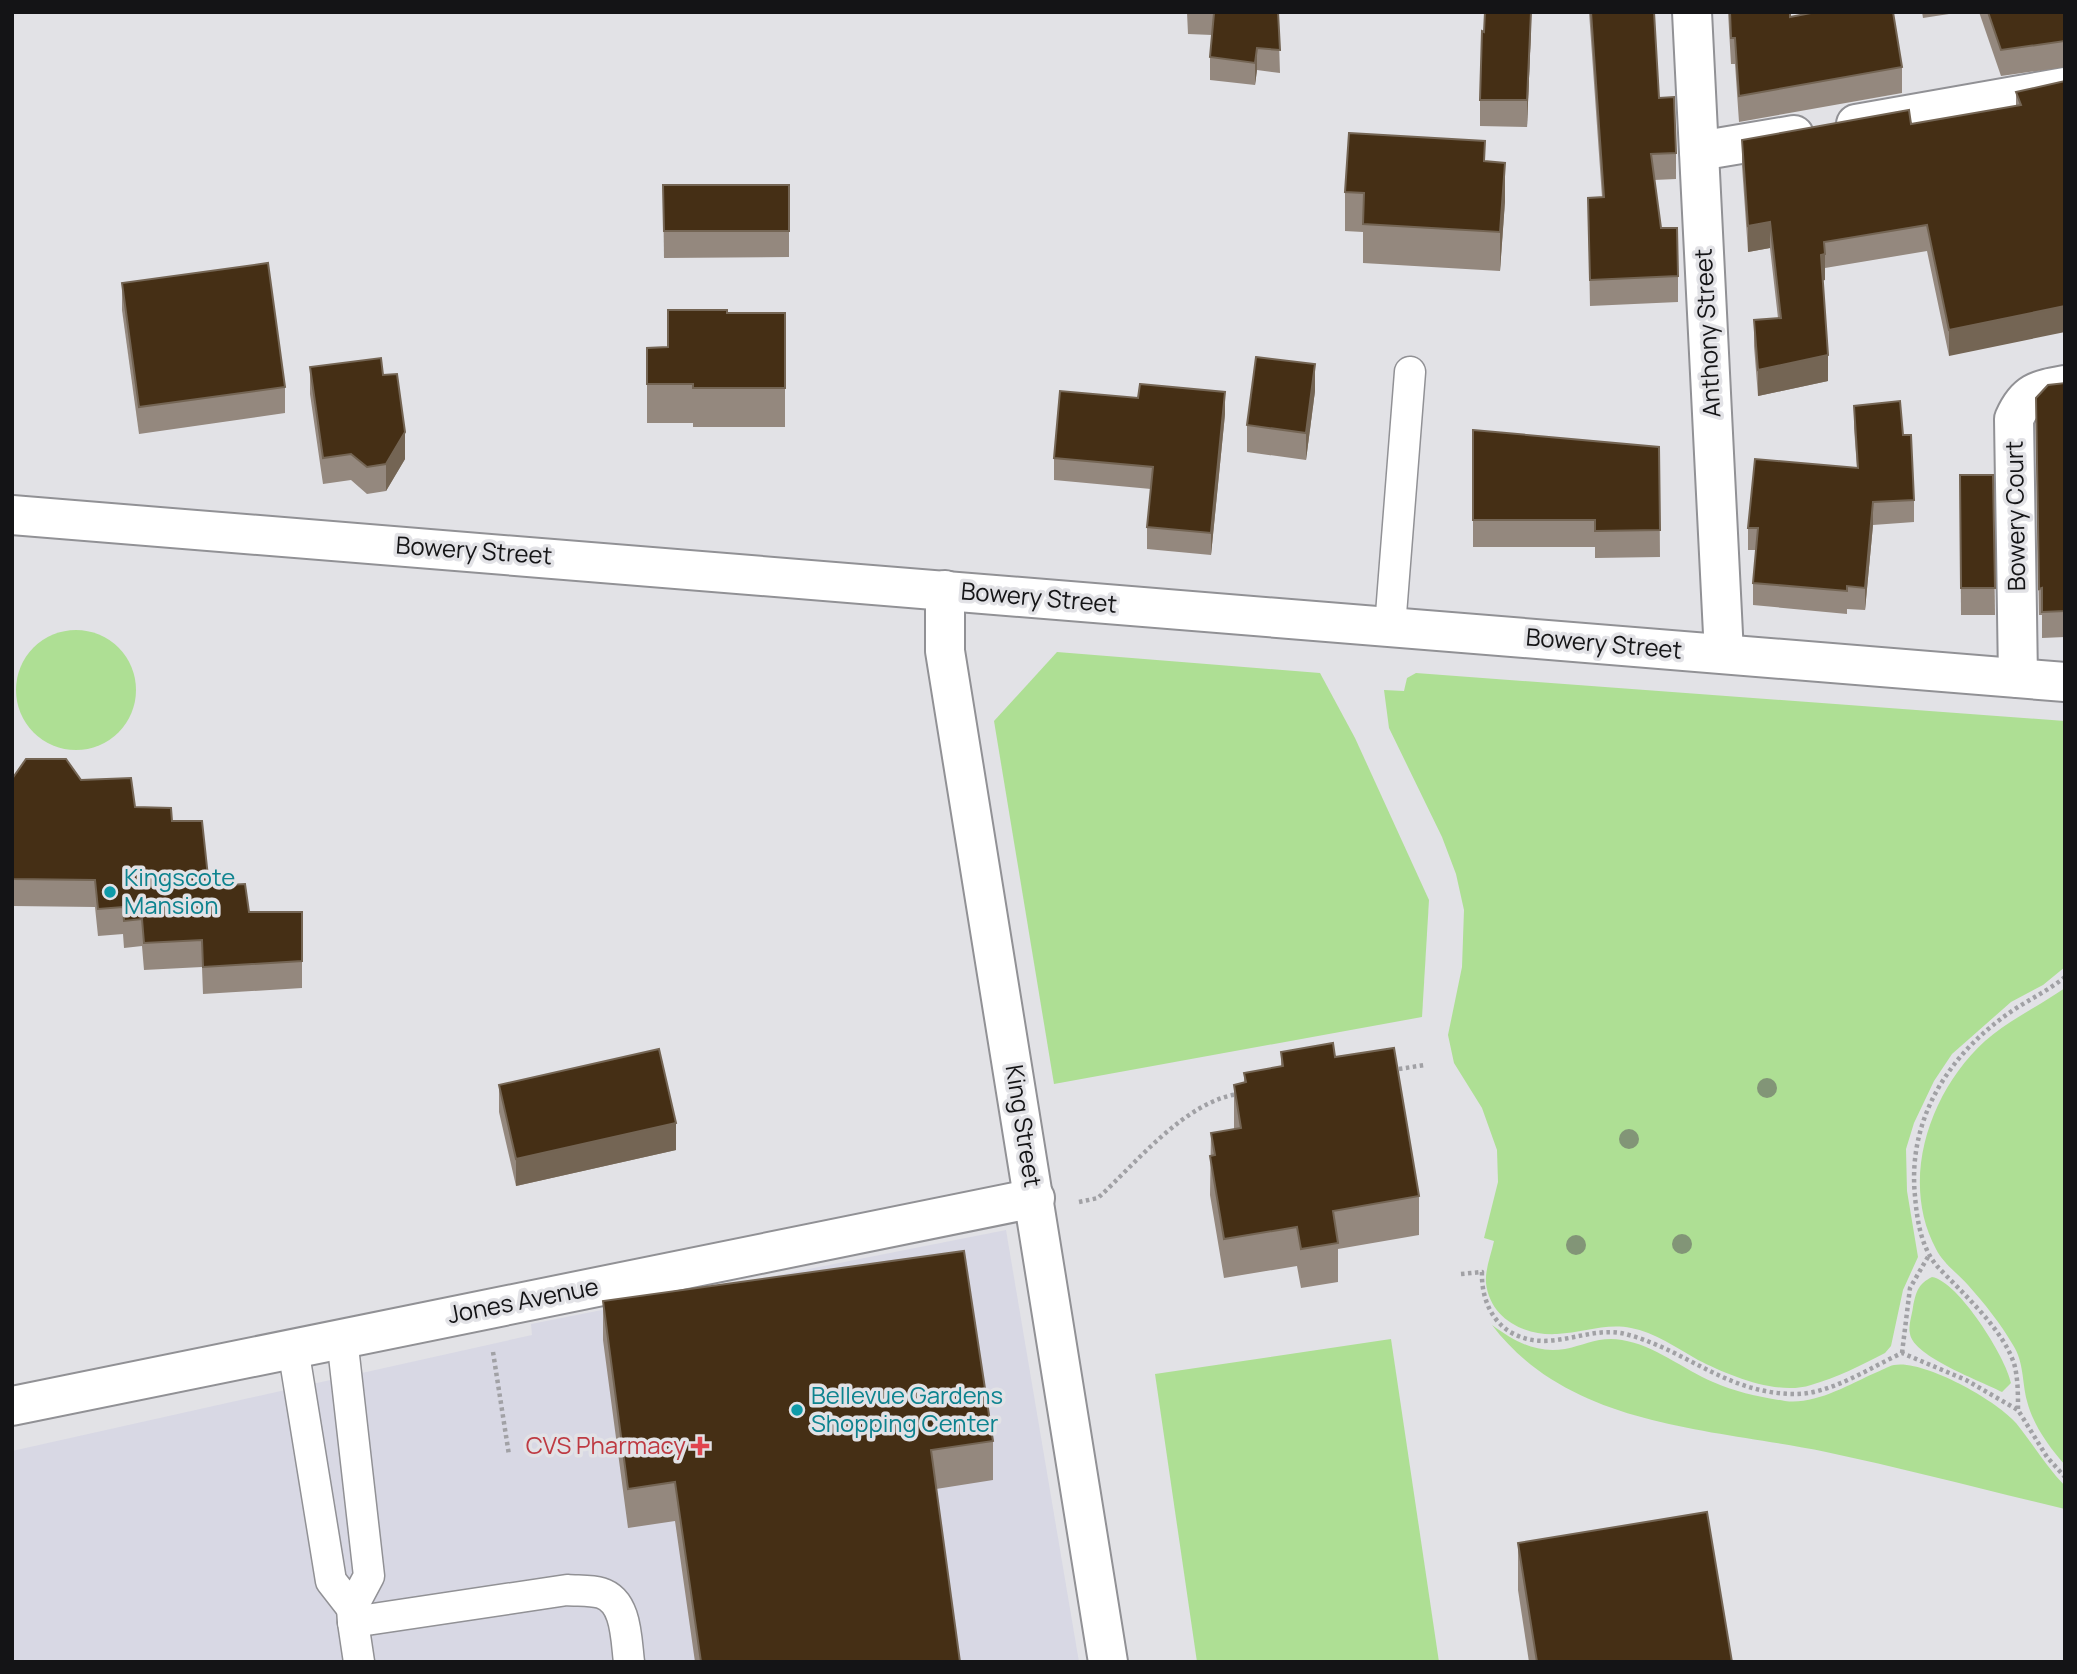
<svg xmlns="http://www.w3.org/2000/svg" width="2077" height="1674" viewBox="0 0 2077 1674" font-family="Manrope,sans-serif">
<rect width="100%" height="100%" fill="#e2e2e6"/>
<polygon fill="#d8d8e4" points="1006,1230 1079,1662 12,1662 12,1451 532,1335 531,1324"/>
<g fill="#aedf94">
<circle cx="76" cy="690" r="60"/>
<polygon points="1057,652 1320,673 1355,738 1429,900 1422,1017 1054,1084 994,721"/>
<path d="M 1416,673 L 2065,721 L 2065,967 L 2043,985 L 2011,1002 L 1952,1054 L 1934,1081 L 1914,1123 L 1906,1149 L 1907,1191 L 1918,1257 L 1903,1290 L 1891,1346 L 1885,1353 C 1862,1365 1836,1378 1811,1385 C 1777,1396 1728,1375 1698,1360 C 1677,1348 1654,1332 1631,1328 C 1605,1323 1582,1333 1557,1334 C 1525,1336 1490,1319 1486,1283 C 1485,1269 1491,1255 1494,1241 L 1484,1238 L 1498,1182 L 1497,1150 L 1482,1108 L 1454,1063 L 1448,1035 L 1462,967 L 1464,910 L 1456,874 L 1442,837 L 1389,728 L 1384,690 L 1404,691 L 1407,678 Z"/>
<path d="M 2065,988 L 2065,1465 C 2049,1447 2033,1425 2027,1401 C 2022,1382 2024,1362 2013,1345 C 2001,1324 1984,1303 1968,1285 C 1958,1274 1943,1263 1936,1249 C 1899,1180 1930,1091 1985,1041 C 2009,1020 2039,1006 2065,988 Z"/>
<path d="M 1932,1277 C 1958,1281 2006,1357 2011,1383 L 2002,1392 C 1981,1381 1914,1357 1910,1334 C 1908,1326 1912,1315 1913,1307 C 1916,1292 1918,1284 1932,1277 Z"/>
<path d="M 1492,1325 C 1514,1341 1536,1354 1565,1349 C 1585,1345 1600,1336 1622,1340 C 1654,1345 1683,1369 1713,1382 C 1735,1392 1760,1397 1785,1401 C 1815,1405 1848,1385 1875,1373 C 1881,1371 1888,1366 1894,1365 C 1923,1359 1998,1401 2016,1423 C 2033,1444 2046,1466 2065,1486 L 2065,1509 C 1985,1490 1906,1469 1826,1452 C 1710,1428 1570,1428 1492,1325 Z"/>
<polygon points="1391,1339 1439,1662 1197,1662 1155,1374"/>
</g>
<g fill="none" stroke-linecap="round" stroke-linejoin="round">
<defs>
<g id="service">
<polyline points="1390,627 1410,372"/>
<polyline points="293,1348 331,1581 352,1608 369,1576 342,1338"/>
<path d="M 352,1608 L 353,1622 L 567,1590 C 577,1591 591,1590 601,1593 C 627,1601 626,1639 629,1662"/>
<polyline points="353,1622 359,1662"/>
</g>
<g id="minor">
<polyline points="1692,12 1724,654"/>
<polyline points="1856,124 2065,87"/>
<polyline points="1699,151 1794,135"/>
<polyline points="945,590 945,651 1108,1662"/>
<path d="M 2018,678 L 2014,419 C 2026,392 2037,390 2065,385"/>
<polyline points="12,1406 1035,1198"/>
</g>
<polyline id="tertiary" points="12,515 2065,682"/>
</defs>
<use href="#service" stroke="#919195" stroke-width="33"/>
<use href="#minor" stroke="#919195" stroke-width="42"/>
<use href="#tertiary" stroke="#919195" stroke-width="42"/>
<g stroke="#a1a1a5" stroke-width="4.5" stroke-dasharray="3.5 3.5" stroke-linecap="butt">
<polyline points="1392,1070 1425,1065"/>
<path d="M 1079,1202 L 1098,1198 C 1137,1162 1185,1102 1238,1094"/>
<path d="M 1461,1274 L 1482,1272 C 1481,1296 1491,1323 1514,1334 C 1553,1354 1590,1323 1629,1335 C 1687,1351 1727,1393 1793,1394 C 1830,1395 1869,1368 1902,1353 L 1966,1380 L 2018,1410 L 2047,1457 L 2065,1477"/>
<polyline points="493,1352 509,1455"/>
<polyline points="1902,1353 1910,1288 1929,1255"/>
<path d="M 2018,1409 C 2018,1395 2018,1381 2015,1367 C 2005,1330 1962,1293 1937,1266 C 1921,1247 1917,1220 1915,1196 C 1907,1117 1951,1051 2015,1009 C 2032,998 2049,990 2065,977"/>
</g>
<use href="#service" stroke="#fff" stroke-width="30"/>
<use href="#minor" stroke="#fff" stroke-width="38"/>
<use href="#tertiary" stroke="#fff" stroke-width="38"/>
</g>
<g fill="#829577">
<circle cx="1767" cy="1088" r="10"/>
<circle cx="1629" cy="1139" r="10"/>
<circle cx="1682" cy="1244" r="10"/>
<circle cx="1576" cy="1245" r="10"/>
</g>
<g fill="#94887e">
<polygon points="1187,12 1278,12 1280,73 1257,70 1255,85 1210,80 1210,57 1212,35 1188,34"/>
<polygon points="1589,12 1654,12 1659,98 1676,153 1676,179 1654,180 1661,228 1678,276 1678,302 1590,306 1588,198 1602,197"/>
<polygon points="1728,12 1790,12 1790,17 1902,67 1902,93 1739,122 1735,64 1731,64"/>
<polygon points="1922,12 1962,12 1923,18"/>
<polygon points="1979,12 2065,12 2065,67 2001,76"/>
<polygon points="1531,29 1527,127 1480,126 1480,100"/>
<polygon points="2065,81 1949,356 1927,251 1825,268 1825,280 1823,280 1828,381 1758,396 1754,346 1754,320 1778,318 1770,248 1748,252 1742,166 1742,140 1911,124 2016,106 2016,92"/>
<polygon points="1485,161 1505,201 1500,271 1363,263 1363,232 1345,231 1345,192"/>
<polygon points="663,185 789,185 789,257 664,258"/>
<polygon points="122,283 285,387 285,413 139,434 122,310"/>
<polygon points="727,313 785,313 785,427 693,427 693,423 647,423 647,348 668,347"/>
<polygon points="310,367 383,375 405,459 386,491 367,494 351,480 323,484 310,394"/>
<polygon points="2065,383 2065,637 2042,638 2042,615 2039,615 2036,424"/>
<polygon points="1315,391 1306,460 1247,452 1247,425"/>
<polygon points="1854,406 1903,435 1914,500 1914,522 1873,525 1865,610 1847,609 1847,614 1753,605 1753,583 1756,550 1748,550 1748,528 1857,468 1854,428"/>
<polygon points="1225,414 1211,555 1147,549 1147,527 1151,489 1054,480 1054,458"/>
<polygon points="1473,430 1659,447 1660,557 1595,558 1595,547 1473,547"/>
<polygon points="1960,475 1993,475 1995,615 1961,615"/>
<polygon points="12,779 81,780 135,807 172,821 209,886 249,912 302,912 302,988 203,994 202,967 144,970 142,946 124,948 123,934 98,936 95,907 13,906"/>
<polygon points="1281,1052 1335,1057 1419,1196 1419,1235 1338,1249 1338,1282 1301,1288 1297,1266 1224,1278 1210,1195 1211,1133 1234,1129 1234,1085 1244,1083 1244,1073 1281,1067"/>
<polygon points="499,1085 676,1150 516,1186 499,1112"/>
<polygon points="603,1301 993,1441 993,1480 936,1489 960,1662 695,1662 675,1521 628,1528 603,1340"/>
<polygon points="1518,1543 1732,1662 1529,1662 1518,1590"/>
</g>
<g fill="#746554">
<polygon points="1531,12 1531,29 1527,127 1527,100"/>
<polygon points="1257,48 1257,70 1255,85 1255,63"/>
<polygon points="1505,163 1505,201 1500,271 1500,232"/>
<polygon points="1770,222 1770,248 1748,252 1748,226"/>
<polygon points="1825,254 1825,280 1821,281 1821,255"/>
<polygon points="2065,306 2065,332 1949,356 1949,330"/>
<polygon points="1828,355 1828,381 1758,396 1758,370"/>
<polygon points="1315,364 1315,391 1306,460 1306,433"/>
<polygon points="1225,392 1225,414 1211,555 1211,533"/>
<polygon points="405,432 405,459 386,491 386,464"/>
<polygon points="1873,502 1873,525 1865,610 1865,588"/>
<polygon points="676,1123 676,1150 516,1186 516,1159"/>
</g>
<g fill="#452f15" stroke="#746554" stroke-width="2">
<polygon points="1207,12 1278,12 1280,50 1257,48 1255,63 1210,57 1214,13"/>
<polygon points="1485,12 1531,12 1527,100 1480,100 1482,31 1484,32"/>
<polygon points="1591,12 1654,12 1659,98 1674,97 1676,153 1651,154 1661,228 1677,228 1678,276 1590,280 1588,198 1604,197"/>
<polygon points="1730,12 1790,12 1790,17 1816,12 1893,12 1902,67 1739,96 1735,38 1731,38"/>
<polygon points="1988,12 2065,12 2065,41 2001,50"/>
<polygon points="2065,81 2065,306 1949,330 1927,225 1824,242 1825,254 1821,255 1828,355 1758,370 1754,320 1781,318 1770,222 1748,226 1742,140 1909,110 1911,124 2021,105 2016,92"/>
<polygon points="1349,133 1485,141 1484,161 1505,163 1500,232 1363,224 1364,193 1345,192"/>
<polygon points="663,185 789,185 789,231 664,231"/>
<polygon points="268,263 285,387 139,407 122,283"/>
<polygon points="668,310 727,310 727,313 785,313 785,388 693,388 693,384 647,384 647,348 668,347"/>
<polygon points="1256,357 1315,364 1306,433 1247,425"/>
<polygon points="381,358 383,375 397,374 405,432 386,464 367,467 351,454 323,458 310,367"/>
<polygon points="2065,383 2065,611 2042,612 2042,588 2039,589 2036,398 2048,385"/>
<polygon points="1140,384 1225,392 1211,533 1147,527 1153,467 1054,458 1060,391 1138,398"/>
<polygon points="1900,401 1903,435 1911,435 1914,500 1873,502 1865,588 1847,586 1847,591 1753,583 1758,528 1748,528 1755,459 1858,468 1854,406"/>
<polygon points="1473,430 1659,447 1660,530 1595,531 1595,520 1473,520"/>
<polygon points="1960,475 1993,475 1995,588 1961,588"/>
<polygon points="26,759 66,759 81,780 131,778 135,807 171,808 172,821 202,821 209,886 245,884 249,912 302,912 302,961 203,967 202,940 144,943 142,919 124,921 123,907 98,909 95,880 13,879 12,779"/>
<polygon points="1333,1043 1335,1057 1394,1048 1419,1196 1333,1211 1338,1243 1301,1249 1297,1227 1224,1239 1210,1156 1215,1155 1211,1133 1241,1128 1234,1085 1246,1082 1244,1073 1283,1066 1281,1052"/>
<polygon points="659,1049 676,1123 516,1159 499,1085"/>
<polygon points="964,1251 993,1441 931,1450 960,1662 701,1662 675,1482 628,1489 603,1301"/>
<polygon points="1707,1512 1732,1662 1537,1662 1518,1543"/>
</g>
<g fill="#0f9aa8" stroke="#e2e2e6" stroke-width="2.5">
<circle cx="110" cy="892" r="7"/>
<circle cx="797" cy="1410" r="7"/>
</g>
<path fill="#e0444e" stroke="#e2e2e6" stroke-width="2.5" d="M696.5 1435.5h7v7h7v7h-7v7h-7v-7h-7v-7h7z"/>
<g text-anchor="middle" stroke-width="7" stroke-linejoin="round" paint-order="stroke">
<g font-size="24" fill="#141416" stroke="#e2e2e6">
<text transform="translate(1708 333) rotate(-93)" y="8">Anthony Street</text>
<text transform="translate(2016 516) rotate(-91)" y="8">Bowery Court</text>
<text transform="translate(474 551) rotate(4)" y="8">Bowery Street</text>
<text transform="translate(1039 598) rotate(5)" y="8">Bowery Street</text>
<text transform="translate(1604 644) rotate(5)" y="8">Bowery Street</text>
<text transform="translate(1023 1126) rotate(81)" y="8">King Street</text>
<text transform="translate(523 1301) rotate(-11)" y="8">Jones Avenue</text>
</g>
<g font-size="24" fill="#0d838f" stroke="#e2e2e6" text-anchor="start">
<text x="124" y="886">Kingscote<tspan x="124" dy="28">Mansion</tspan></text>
<text x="811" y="1404">Bellevue Gardens<tspan x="811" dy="28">Shopping Center</tspan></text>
</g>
<g font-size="24" fill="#be3a42" stroke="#e2e2e6" text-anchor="end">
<text x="686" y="1454">CVS Pharmacy</text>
</g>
</g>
<rect width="2077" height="1674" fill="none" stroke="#141416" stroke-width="28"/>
</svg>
